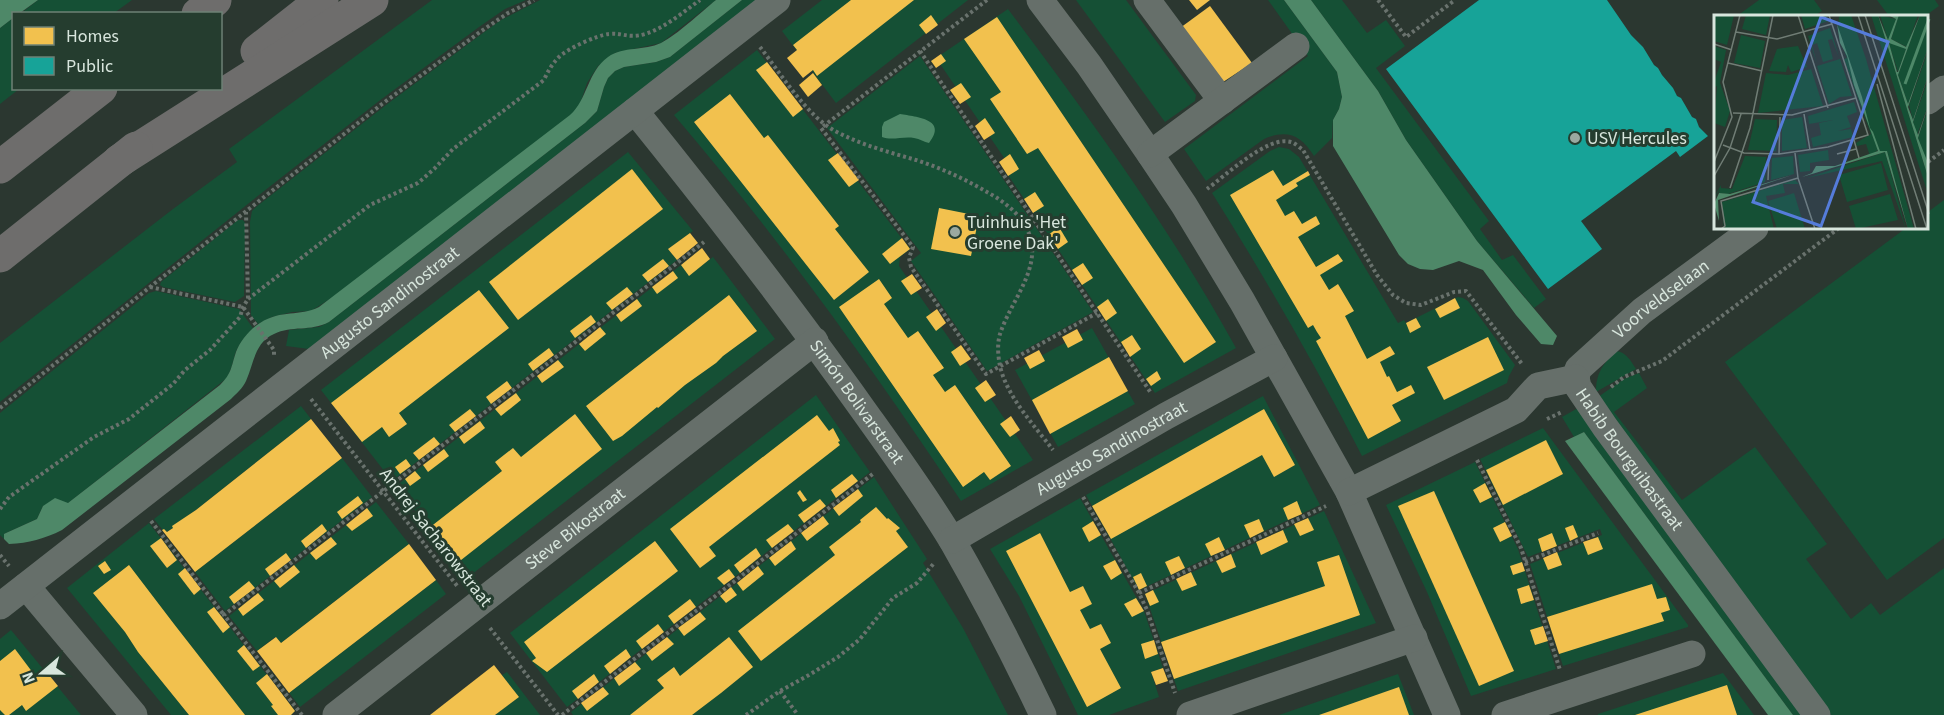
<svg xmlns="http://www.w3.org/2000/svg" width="1944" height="715" viewBox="0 0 1944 715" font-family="'Source Sans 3',sans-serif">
<rect width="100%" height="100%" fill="#2b3730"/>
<g fill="#155035">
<polygon points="38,0 132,0 114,13 20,14"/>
<polygon points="432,0 526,0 505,9 479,27 379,101 259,195 0,402 0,343 173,209 237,162 229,149"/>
<polygon points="540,0 716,0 661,43 615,53 598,66 587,83 579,107 571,115 333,297 311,311 292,312 272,317 258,324 251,315 250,222 252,211 256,207 386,105 483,33 501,20"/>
<polygon points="742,0 766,0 309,349 286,346 289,330 319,327 329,322 585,123 597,111 604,87 608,78 615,71 624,67 656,62 670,57"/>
<polygon points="822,0 968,0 836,103 782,31"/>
<polygon points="1076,0 1126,0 1196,95 1195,101 1165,122"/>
<path d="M 1268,0 L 1284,0 L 1337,72 L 1342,97 L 1339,109 L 1333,120 L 1332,138 L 1314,156 C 1301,135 1287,129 1264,139 L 1206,181 L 1184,149 L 1308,56 Z"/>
<polygon points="1311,0 1342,0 1367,33 1386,20 1405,46 1376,68 1489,221 1480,229 1502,260 1513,255 1546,299 1534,308 1477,241 1406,140 1378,91"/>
<polygon points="1759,0 1814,0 1822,11 1814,16 1737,16"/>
<polygon points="1877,0 1935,0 1939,6 1925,16 1889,16"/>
<path d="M 1008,9 C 1090,118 1170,228 1236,348 L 1155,393 L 1004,169 L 1009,165 L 936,58 Z"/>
<polygon points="13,18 14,88 19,89 0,104 0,28"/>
<path d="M 757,50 L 910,249 L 900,257 L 899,266 L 1033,460 L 961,501 C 872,367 778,237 674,115 Z"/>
<polygon points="920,56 1093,312 987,371 911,261 921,253 827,128"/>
<path d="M 1279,147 L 1289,149 L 1299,157 L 1398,323 L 1404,320 L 1406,323 L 1458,297 L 1463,298 L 1468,301 L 1515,365 L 1509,376 L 1507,383 L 1362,456 C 1316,366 1266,279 1212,193 L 1270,151 Z"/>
<polygon points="628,152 693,231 668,249 677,260 392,481 321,390"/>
<polygon points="1944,200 1944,538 1887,580 1725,362 1906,228 1928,228 1928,212"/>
<polygon points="238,220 243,220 245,223 244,296 235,302 163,287 160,285 161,282"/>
<polygon points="713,257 775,339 467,578 396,486 681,265 689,275"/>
<path d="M 156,291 L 239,309 L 253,328 C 246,336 239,343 235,354 C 233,362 231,370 227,378 L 67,504 L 43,506 L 37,519 L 6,533 L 4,534 L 4,539 L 0,535 L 0,413 L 149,293 Z"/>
<polygon points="1092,328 1135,404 1058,447 1015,370"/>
<path d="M 1616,351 C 1626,352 1631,361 1636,369 L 1596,392 C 1596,373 1603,364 1616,351 Z"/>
<polygon points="1639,373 1647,388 1614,412 1682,500 1755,447 1827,544 1806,559 1851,619 1871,603 1880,615 1944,568 1944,715 1831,715 1601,404 1598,397 1624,379"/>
<polygon points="816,395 870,472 567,707 510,633"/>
<polygon points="1263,396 1320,505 1139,590 1086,495"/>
<polygon points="301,406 311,419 196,510 173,526 173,528 165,533 154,519"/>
<polygon points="1578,408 1804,715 1793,715 1584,432 1574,437 1562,417"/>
<polygon points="1543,428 1688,625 1688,627 1563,666 1530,564 1602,535 1600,529 1528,557 1480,459"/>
<polygon points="342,458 372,497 225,611 195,572"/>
<polygon points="1475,462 1518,549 1556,669 1471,696 1427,592 1386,505"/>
<polygon points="874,477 927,559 923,563 963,628 1008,715 573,715 571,712"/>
<polygon points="1080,498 1144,611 1163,668 1151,672 1159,697 1109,715 1078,715 1019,596 990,549"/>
<polygon points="376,502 409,544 281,643 275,637 257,651 229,616"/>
<polygon points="1324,511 1376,623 1178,691 1145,594"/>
<polygon points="149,523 295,711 291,715 171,715 67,588"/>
<polygon points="436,580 446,594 300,707 290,694 290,692"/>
<polygon points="11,630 81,715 0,715 0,639"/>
<polygon points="507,672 540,715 495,715 518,697 502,675"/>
<polygon points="1723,673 1754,715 1598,715 1598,714"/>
<polygon points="1398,674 1414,715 1279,715"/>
</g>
<g fill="#4e8868">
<polygon points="0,0 38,0 20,13 14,14 13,18 0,28"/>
<path d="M 716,0 L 742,0 L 670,57 L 656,62 L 624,67 L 615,71 L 608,78 L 604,87 L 597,111 L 585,123 L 329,322 C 310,332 292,325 274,334 C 254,343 254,364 246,381 C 243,388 236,394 231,399 L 62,530 C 44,539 29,543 9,544 L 4,539 L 4,534 L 6,533 L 37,519 L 43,506 L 55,498 L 68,503 L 220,385 C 232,373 231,367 236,352 C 240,341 250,329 260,323 C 282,309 299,317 319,307 L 570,115 C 588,99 587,72 608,57 C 624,46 644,51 661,43 C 677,35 701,12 716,0 Z"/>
<polygon points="1284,0 1311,0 1378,91 1406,140 1477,241 1557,336 1553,345 1541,344 1516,315 1483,270 1459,261 1433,270 1420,269 1408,264 1399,255 1333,146 1333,120 1339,109 1342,97 1337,72"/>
<path d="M 900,114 C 917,117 948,119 929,143 C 924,142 920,139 914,138 C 903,136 892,141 882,137 L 882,127 L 884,122 Z"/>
<polygon points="1584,432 1793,715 1768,715 1565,441"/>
</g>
<g fill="#f2c14e">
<polygon points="851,0 914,0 817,76 813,70 803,78 787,58 797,50 793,45"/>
<polygon points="1189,0 1210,0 1197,10"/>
<polygon points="1210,6 1252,63 1220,84 1180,28"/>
<polygon points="931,15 938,25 926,34 919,25"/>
<polygon points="997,17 1216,342 1184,363 1038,148 1027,154 990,99 1001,92 964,39"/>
<polygon points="941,54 946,61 936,68 931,61"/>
<polygon points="767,62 803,109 793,117 756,70"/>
<polygon points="813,73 822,85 808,97 799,85"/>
<polygon points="961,83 971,97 960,104 950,90"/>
<polygon points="730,94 764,138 768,135 839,226 835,229 869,272 834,300 694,122"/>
<polygon points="985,118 995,133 984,140 975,126"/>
<polygon points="838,153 859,180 849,187 828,160"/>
<polygon points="1010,154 1019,169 1008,176 999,162"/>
<polygon points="632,169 663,209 518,320 489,282"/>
<polygon points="1273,170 1283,186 1308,171 1310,175 1296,183 1298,186 1276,200 1285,216 1294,211 1302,224 1316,216 1320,224 1298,237 1316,267 1338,254 1343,261 1320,275 1329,290 1338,284 1354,311 1345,316 1367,359 1390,346 1395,354 1380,362 1387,377 1389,376 1397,392 1411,385 1415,393 1392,405 1401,421 1368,439 1316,341 1321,338 1317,332 1313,325 1308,328 1230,195"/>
<polygon points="1035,192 1044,206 1033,213 1024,199"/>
<polygon points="939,208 979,216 971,256 931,249"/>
<polygon points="1059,227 1068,242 1058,249 1048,235"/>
<polygon points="690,233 698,243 677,260 668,249"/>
<polygon points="902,238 910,249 890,264 882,254"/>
<polygon points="702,248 710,259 689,276 681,265"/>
<polygon points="663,259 669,266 648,282 642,275"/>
<polygon points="1083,263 1093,278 1082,285 1072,270"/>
<polygon points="673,271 678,278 657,294 652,287"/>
<polygon points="912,274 922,288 911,295 901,281"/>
<polygon points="879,279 892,298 884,304 908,338 918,331 944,368 933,375 945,392 955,385 1011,466 990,480 984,472 963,487 839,307"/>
<polygon points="627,287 633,294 612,310 606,303"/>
<polygon points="479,290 509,328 399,413 407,424 389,437 382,427 362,442 331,403"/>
<polygon points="729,295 757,331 723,356 716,363 685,385 658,408 657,407 622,436 613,441 586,406"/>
<polygon points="1455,298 1460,308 1440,318 1435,309"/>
<polygon points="637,299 642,306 621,322 616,315"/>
<polygon points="1108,299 1117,313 1106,321 1097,307"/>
<polygon points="937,309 946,323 936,331 926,317"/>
<polygon points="591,315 596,322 575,338 570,331"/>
<polygon points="1416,318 1421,327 1410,333 1406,323"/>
<polygon points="600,327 606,334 585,351 579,344"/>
<polygon points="1077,329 1083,340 1068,348 1062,337"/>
<polygon points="1132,335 1141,349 1130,357 1121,342"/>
<polygon points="1488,337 1504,370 1444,400 1427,367"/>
<polygon points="961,345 971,359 960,366 951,352"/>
<polygon points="549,348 554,355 533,371 528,364"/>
<polygon points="1039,350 1045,361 1030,369 1024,358"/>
<polygon points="1109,357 1128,391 1050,434 1032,400"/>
<polygon points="558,360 564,367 542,383 537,376"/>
<polygon points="1157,371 1161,379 1151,386 1146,379"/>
<polygon points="986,380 996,395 985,402 975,388"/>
<polygon points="507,381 512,388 491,404 486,397"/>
<polygon points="516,393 521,400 501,416 495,409"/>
<polygon points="470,409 476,416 455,432 449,425"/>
<polygon points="1264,409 1295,465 1274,477 1262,455 1111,539 1092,506"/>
<polygon points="575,414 602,449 456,564 429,528 502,471 495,462 513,448 521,457"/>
<polygon points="817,415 829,431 833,428 840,441 838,442 840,445 709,547 716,556 700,568 670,529"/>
<polygon points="1011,416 1020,430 1010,437 1000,424"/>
<polygon points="311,419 342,458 195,572 162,530 164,529 167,532 173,528 172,526 196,510"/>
<polygon points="480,421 485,428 464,444 459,437"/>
<polygon points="434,437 440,444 419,460 413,453"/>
<polygon points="1546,440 1563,474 1503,505 1486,470"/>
<polygon points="444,449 449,456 428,472 423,465"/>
<polygon points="406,459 411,466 400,474 395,467"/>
<polygon points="415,471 421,478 410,486 405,479"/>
<polygon points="852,474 858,481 836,498 831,490"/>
<polygon points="1485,483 1492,497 1480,503 1473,490"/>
<polygon points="858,489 863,496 839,516 833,508"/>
<polygon points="800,490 807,500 803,502 797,493"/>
<polygon points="1434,491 1514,671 1479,686 1398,506"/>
<polygon points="358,496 363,503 342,519 337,512"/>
<polygon points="820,499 826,506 804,523 798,515"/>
<polygon points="1297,501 1302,514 1288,520 1283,508"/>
<polygon points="876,507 887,519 888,518 900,528 896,531 908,547 761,661 738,631 835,555 829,547 861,522 860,520"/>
<polygon points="367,508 373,516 352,531 346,525"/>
<polygon points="823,516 829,524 807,541 801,533"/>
<polygon points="1308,518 1314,530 1300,536 1294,524"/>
<polygon points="1259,519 1264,531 1250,538 1244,525"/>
<polygon points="1093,521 1101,535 1089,542 1082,528"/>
<polygon points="1505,522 1512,536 1500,542 1493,528"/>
<polygon points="322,524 327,531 306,548 301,541"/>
<polygon points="788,524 794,531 772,548 766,540"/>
<polygon points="1573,525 1578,537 1570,541 1565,528"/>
<polygon points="1283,530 1288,542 1261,555 1256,542"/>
<polygon points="1040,533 1070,592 1083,586 1092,604 1080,610 1090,629 1101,624 1111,643 1100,649 1121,688 1087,707 1006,551"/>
<polygon points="1552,533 1557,546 1542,552 1538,539"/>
<polygon points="331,537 337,544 316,560 310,553"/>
<polygon points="1219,537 1225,550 1211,556 1205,544"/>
<polygon points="1598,537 1603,549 1588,555 1583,542"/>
<polygon points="161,538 177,560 167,568 150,546"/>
<polygon points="655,541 678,571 547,672 532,661 536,658 524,642"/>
<polygon points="791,541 796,549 775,566 769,558"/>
<polygon points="409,544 436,580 289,693 257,651 276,637 281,643"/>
<polygon points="756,548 761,556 740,573 734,565"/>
<polygon points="1557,552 1562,565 1548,570 1543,558"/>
<polygon points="286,553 291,560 270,576 265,569"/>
<polygon points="1231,554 1236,567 1222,573 1216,561"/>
<polygon points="1339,555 1360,615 1174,679 1161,642 1325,586 1317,562"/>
<polygon points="1179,556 1185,568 1171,575 1165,562"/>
<polygon points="1115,560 1122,573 1111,580 1103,566"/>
<polygon points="105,561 111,570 104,574 98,566"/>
<polygon points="1522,562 1525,571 1513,575 1510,566"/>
<polygon points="129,565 174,624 245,715 189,715 138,652 125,632 93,593"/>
<polygon points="294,565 300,572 280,588 274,581"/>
<polygon points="758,566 764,574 743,591 737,583"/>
<polygon points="185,568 201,589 194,595 178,574"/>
<polygon points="729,569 735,577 724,585 717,578"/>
<polygon points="1191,572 1197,585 1182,591 1176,579"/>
<polygon points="1141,573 1147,586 1139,590 1133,577"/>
<polygon points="249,581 255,588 234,604 229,597"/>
<polygon points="1652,584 1657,599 1666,597 1670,610 1661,613 1664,621 1559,654 1547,617"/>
<polygon points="1529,585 1534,600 1521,604 1517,589"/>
<polygon points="731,587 737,595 726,603 720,596"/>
<polygon points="1153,590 1159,602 1150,606 1145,594"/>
<polygon points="258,593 264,600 243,616 238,609"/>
<polygon points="1136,598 1144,611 1132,617 1124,604"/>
<polygon points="690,599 696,607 674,624 668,616"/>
<polygon points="214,607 230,627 223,633 207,612"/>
<polygon points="700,612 706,619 684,636 678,628"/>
<polygon points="658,624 664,632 642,649 636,641"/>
<polygon points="1543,626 1548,641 1535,645 1530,630"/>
<polygon points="667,637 674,644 652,661 646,653"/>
<polygon points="729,637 753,667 721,693 692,715 630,715 664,688 657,680 674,667 680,676"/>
<polygon points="1154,640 1158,654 1145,659 1141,644"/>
<polygon points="244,645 260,666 253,671 237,651"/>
<polygon points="15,649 36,677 45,670 58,686 26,711 22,705 9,715 5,715 0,710 0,661"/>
<polygon points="626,649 631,657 610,674 604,666"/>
<polygon points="635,662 641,669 619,686 614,678"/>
<polygon points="494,665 519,697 495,715 430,715"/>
<polygon points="1163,668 1168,681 1156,685 1151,672"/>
<polygon points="267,674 295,711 291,715 278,715 271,706 273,705 256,683"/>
<polygon points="594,674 599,682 578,699 572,691"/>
<polygon points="1727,685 1737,715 1635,715"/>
<polygon points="603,687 609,694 587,711 581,703"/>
<polygon points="1399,687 1409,715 1319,715"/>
</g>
<polygon fill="#17a398" points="1479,0 1607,0 1631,35 1643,47 1654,65 1658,68 1662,75 1673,88 1677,96 1681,98 1692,117 1696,119 1699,127 1708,136 1680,157 1676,151 1581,221 1602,249 1548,289 1386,69"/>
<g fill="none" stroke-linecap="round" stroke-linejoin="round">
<g stroke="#69726d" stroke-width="4" stroke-dasharray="3 3" stroke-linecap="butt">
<polyline points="987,0 821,128 913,247 909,258 911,267 986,374 1097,313"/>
<polyline points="1378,0 1406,37 1455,0"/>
<path d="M 760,47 C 781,74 806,115 835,131 C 861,145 889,152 916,160 C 941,168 965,179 987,192 C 998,198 1011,207 1019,217 C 1053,258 1012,296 1000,334 C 997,344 998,356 1000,366 C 1007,397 1034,425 1053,450"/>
<polyline points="920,51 1151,393"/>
<polyline points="1928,162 1944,150"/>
<path d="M 1207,189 C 1225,176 1268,135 1291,142 C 1295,143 1300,148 1303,150 L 1377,275 L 1393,295 L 1406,303 L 1421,305 L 1454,292 L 1466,291 L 1522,364"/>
<polyline points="150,287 243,307 274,350 274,356"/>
<path d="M 248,299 L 370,205 L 418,183 L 434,169 L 453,149 L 544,80 C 548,71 552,64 559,57 C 567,49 597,35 609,34 C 622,32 627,39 645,34 C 665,28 683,12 700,0"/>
<polyline points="1611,387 1624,377 1662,361 1839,228"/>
<polyline points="311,399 458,587"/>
<polyline points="0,408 150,287 382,104 480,32 508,13 534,0"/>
<polyline points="1547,419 1562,412"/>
<polyline points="1477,460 1521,548 1560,670"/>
<polyline points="1083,497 1139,593 1147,610 1175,693"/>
<polyline points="0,509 9,497 94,437 129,419 173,384 185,370 210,350 240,317 243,307 248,299 246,212"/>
<polyline points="151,521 224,615"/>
<polyline points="0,555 9,566"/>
<polyline points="1525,562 1598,533"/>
<polyline points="1139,593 1326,506"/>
<polyline points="490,628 558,715"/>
<polyline points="780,691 798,715"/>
<polyline points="302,715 224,615 704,242"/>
<polyline points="562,715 874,473"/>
<polyline points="746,715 780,691 809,675 838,657 860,639 893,598 917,583 935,562"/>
</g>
<g stroke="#666f6a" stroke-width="27">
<polyline points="1040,0 1089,65 1150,154 1184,205 1242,301 1349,492 1447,715"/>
<polyline points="1147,0 1222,101"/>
<polyline points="1928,101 1944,89"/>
<path id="s1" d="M 635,111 C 714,209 791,308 864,411 C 894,453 926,497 953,542 C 985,598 1015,656 1043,715"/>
<polyline points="1150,154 1296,46"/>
<path id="s2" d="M 1576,378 L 1578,387 L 1605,427 L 1817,715"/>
<path id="s3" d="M 1576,378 L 1578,369 L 1642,311 L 1755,228"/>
<polyline points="1349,492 1516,410 1538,386 1576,378"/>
<path id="s4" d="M 952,540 L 1166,416 L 1274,358"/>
<polyline points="26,586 134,715"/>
<path id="s5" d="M 0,606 L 777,0"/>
<path id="s6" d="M 336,715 L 815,341"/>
<polyline points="1190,715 1414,638"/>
<polyline points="1505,715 1692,654"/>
</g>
<g stroke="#6e6d6c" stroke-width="33">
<polyline points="198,14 215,0"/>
<polyline points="257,51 322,0"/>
<polyline points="119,161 372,0"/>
<polyline points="0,167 101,88"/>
<polyline points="0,256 136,148"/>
</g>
</g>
<g fill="#9ba9a0" stroke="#253d2f" stroke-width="2">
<circle cx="1575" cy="138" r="6"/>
<circle cx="955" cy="232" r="6"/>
</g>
<g text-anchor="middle" stroke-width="6" stroke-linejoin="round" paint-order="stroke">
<g font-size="18" fill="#d8e6dd" stroke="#253d2f" text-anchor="start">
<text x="1587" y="144">USV Hercules</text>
<text x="967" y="228">Tuinhuis 'Het<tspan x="967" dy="21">Groene Dak'</tspan></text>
</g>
<g font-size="18" fill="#d8e6dd" stroke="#253d2f">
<text dy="6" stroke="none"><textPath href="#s3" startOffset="118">Voorveldselaan</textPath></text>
<text dy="6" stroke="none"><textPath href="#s5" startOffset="494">Augusto Sandinostraat</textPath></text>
<text dy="6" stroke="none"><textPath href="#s1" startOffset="366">Simón Bolivarstraat</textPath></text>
<text dy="6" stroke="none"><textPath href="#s4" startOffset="184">Augusto Sandinostraat</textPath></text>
<text dy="6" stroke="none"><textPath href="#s2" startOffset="98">Habib Bourguibastraat</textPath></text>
<text dy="6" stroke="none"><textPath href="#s6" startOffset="303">Steve Bikostraat</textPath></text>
<text transform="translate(436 537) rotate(52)" y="6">Andrej Sacharowstraat</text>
</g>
</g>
<g transform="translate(1714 15)">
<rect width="214" height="214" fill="#2b3730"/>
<path d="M 0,0 L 20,0 L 13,30 L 0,26 ZM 32,0 L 56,0 L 52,20 L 28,14 ZM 87,0 L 112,0 L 114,6 L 91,14 ZM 125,0 L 137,0 L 152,44 L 200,214 L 194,214 L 173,136 L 166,136 L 156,113 L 124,16 ZM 157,0 L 164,0 L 214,162 L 214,179 ZM 166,0 L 182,4 L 175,25 L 174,25 ZM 185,0 L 204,0 L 193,32 L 177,24 ZM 206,0 L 214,0 L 214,33 L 194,89 L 184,60 ZM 116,13 L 125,42 L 118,24 L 114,25 L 119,44 L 109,47 L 103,28 L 98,30 L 103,49 L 94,21 ZM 27,20 L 51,26 L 46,53 L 20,48 ZM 177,27 L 192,34 L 184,57 L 175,29 ZM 0,31 L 12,35 L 6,68 L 16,96 L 11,112 L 0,108 L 3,71 L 0,73 L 0,67 L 7,47 L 0,44 ZM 84,31 L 93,52 L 77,57 L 74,50 L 72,57 L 55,56 L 63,34 ZM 214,36 L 214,61 L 199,105 L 195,90 ZM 133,43 L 164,135 L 156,141 L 152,129 L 143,131 L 142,128 L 157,119 L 130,44 ZM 126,44 L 138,81 L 126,82 L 115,89 L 103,51 ZM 97,54 L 109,91 L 44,98 L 52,58 L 74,60 ZM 214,65 L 214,91 L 203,120 L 199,107 ZM 140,87 L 143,97 L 133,101 L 137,112 L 124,116 L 137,114 L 139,122 L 99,132 L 97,123 L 107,120 L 105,108 L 119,105 L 95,109 L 94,101 ZM 214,94 L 215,148 L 213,149 L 204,123 ZM 88,102 L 93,133 L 68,136 L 68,105 ZM 41,104 L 63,105 L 62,136 L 34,135 ZM 114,135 L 115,145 L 96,148 L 96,156 L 86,157 L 84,140 ZM 171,137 L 192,214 L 168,146 L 93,163 ZM 31,141 L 52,142 L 51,167 L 14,179 L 5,178 L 6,174 L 0,183 L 7,170 L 7,173 L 18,174 ZM 79,141 L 80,159 L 57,165 L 58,143 ZM 167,148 L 174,175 L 133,187 L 125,160 ZM 81,165 L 85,169 L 69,169 L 71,178 L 52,181 L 60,214 L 10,214 L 8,187 ZM 80,178 L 91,214 L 63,214 L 54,186 ZM 176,179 L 184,205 L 142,214 L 135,191 Z" fill="#155035"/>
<path d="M 164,0 L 174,25 L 182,4 L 174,0 L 185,0 L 177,24 L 192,32 L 206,0 L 184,60 L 194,89 L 214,33 L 194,92 L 199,105 L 214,61 L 199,107 L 204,120 L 214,91 L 204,123 L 214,148 L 214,162 ZM 175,28 L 192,34 L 184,57 L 183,57 ZM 123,9 L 148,82 L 156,113 L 159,117 L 166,136 L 173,136 L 194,214 L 171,137 L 88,162 L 98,158 L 102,151 L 121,151 L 164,136 L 140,70 L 133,41 L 126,28 ZM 78,160 L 4,185 L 5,206 L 0,189 L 5,178 L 16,179 Z" fill="#4e8868" fill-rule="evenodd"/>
<path fill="none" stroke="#4e8868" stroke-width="3" d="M 191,69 L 215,4"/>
<path fill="none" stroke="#707d75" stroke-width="1.5" d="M 84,0 L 114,93M 144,0 L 213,214M 151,0 L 215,199M 22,17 L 63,24 L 118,9M 0,29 L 18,35M 14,48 L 48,56M 163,69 L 202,214M 19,98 L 78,100 L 142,83M 90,99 L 96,135M 140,125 L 145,143M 9,130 L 30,138 L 65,139 L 114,132 L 154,120 L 115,0M 81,138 L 84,163M 65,139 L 66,102M 123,139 L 142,134M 0,147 L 18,102 L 9,67 L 26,0M 0,161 L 16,133 L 27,99M 84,163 L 101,214M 54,165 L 55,140M 16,173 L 36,113 L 59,0M 7,214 L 11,211 L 7,186 L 84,163"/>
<path fill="#557cda" fill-opacity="0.15" stroke="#557cda" stroke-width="3" d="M 107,2 L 174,27 L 107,211 L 39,187 Z"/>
<rect width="214" height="214" fill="none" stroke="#d8e6dd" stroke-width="3"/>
</g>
<rect x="12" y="12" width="210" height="78" fill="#253d2f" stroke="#6d8175" stroke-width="1.5"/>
<rect x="24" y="27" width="30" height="18" fill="#f2c14e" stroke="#6d8175" stroke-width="1.5"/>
<text x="66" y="42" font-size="18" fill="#d8e6dd">Homes</text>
<rect x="24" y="57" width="30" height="18" fill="#17a398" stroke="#6d8175" stroke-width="1.5"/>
<text x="66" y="72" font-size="18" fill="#d8e6dd">Public</text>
<g transform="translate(42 673) rotate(250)" stroke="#253d2f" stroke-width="4.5" paint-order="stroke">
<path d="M0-4.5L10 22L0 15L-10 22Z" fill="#d8e6dd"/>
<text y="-9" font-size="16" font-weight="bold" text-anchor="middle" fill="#d8e6dd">N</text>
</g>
</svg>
